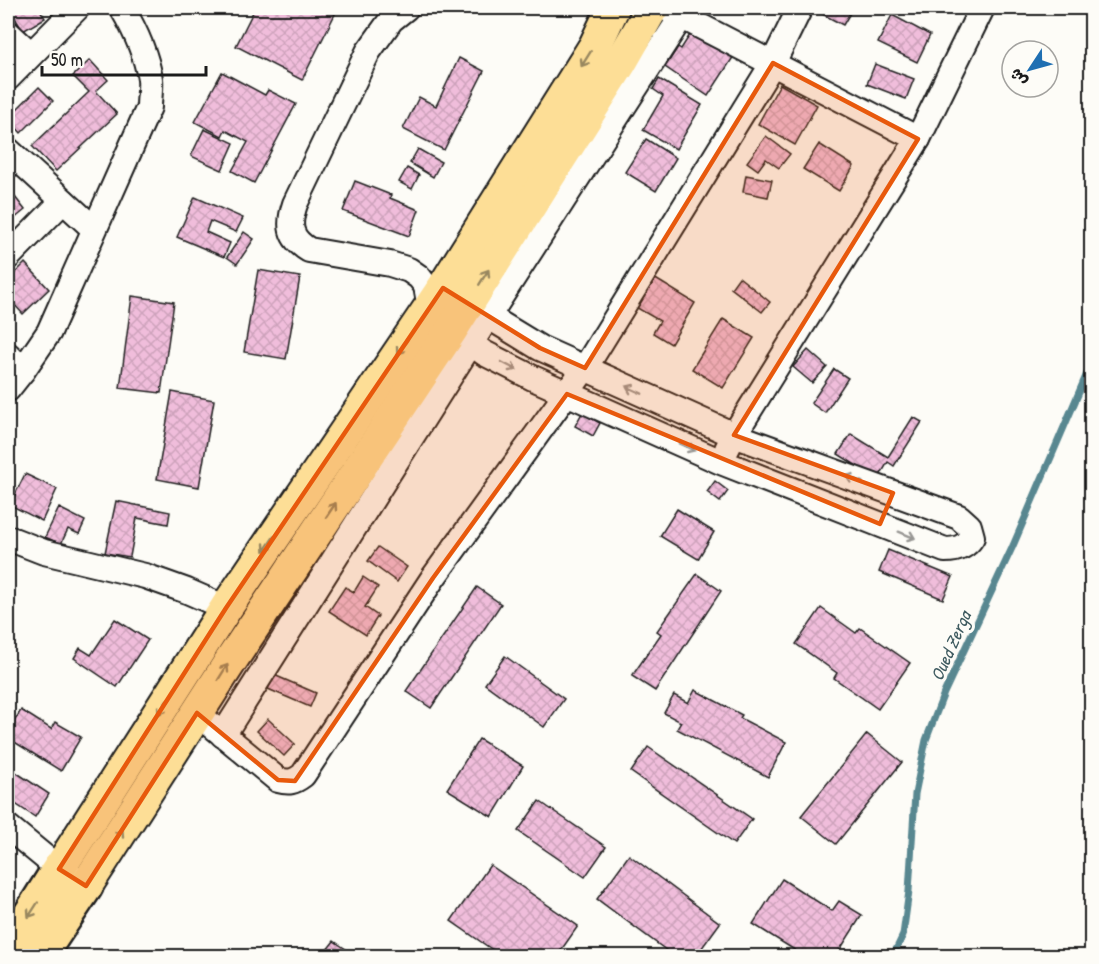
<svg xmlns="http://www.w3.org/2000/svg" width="1099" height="964" viewBox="0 0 1099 964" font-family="'Patrick Hand','Playpen Sans Arabic',sans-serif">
<defs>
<pattern id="building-cross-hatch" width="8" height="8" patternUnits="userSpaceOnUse" patternTransform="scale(1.5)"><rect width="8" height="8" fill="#f0bddb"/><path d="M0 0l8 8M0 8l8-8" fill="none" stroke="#cda2bb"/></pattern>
</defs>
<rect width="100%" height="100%" fill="#fdfcf7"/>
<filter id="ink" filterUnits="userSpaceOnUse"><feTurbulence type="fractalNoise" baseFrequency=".0167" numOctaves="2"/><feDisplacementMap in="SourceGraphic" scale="12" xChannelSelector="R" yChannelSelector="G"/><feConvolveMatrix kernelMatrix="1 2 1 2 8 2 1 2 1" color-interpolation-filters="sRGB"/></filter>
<g filter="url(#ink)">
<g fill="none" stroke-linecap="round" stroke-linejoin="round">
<polyline stroke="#588790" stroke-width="7" points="893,956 903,935 909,891 915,794 926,740 944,693 1012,548 1092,362"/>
</g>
<g fill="url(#building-cross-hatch)" stroke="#1c1c1c" stroke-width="1.5">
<polygon points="15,8 39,8 45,18 23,31 10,10"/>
<polygon points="255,8 338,8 302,80 236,46"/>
<polygon points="811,8 853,8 843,25"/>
<polygon points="892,15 930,35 917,62 878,43"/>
<polygon points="693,30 734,56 708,96 665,67 678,47 681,49"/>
<polygon points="459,58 484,71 444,150 403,129 419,97 436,106"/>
<polygon points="90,60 108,80 96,91 117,114 56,171 32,146 89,92 73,76"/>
<polygon points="875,64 914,79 906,99 867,84"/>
<polygon points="222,72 265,95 268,90 296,104 254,183 232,171 248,142 225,130 222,136 195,122"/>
<polygon points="659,79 702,105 676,149 643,130 663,96 653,89"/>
<polygon points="780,84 817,105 795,145 758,124"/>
<polygon points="39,87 53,101 21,133 8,118"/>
<polygon points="204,129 234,143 222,170 191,156"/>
<polygon points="766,136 790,154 779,168 766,159 758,170 747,162"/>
<polygon points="646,139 676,158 656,191 625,172"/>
<polygon points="819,144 854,166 839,191 803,169"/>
<polygon points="418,149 441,162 433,177 410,163"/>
<polygon points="407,168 419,175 412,189 399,182"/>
<polygon points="746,175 772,180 768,197 743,192"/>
<polygon points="355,181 391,195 390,198 419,210 409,236 343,211"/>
<polygon points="8,188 25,210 8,224"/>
<polygon points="195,197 243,218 236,232 210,221 206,232 230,243 224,257 177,237"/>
<polygon points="244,232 254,239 237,264 227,257"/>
<polygon points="25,263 49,289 23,314 8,298 8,280"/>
<polygon points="258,270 300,277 286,359 244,352"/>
<polygon points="649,275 695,303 671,344 653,333 660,321 632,305"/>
<polygon points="739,277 770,302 762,312 731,288"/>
<polygon points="132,296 174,302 161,393 120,388"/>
<polygon points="723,319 754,338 723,388 692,369"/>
<polygon points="808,350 827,367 812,383 793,367"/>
<polygon points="834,369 848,378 825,413 811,403"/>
<polygon points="172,392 214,400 199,487 157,479"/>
<polygon points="582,413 600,423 593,436 575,426"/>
<polygon points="913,417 922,422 894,466 888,462 878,479 838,454 851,434 888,457"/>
<polygon points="25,474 57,489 42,521 10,505"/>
<polygon points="715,481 728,491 720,502 707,492"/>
<polygon points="116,501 170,512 168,524 137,518 130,557 105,553"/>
<polygon points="59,508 85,521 79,534 68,529 61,544 45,537"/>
<polygon points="677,509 714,532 698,559 660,536"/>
<polygon points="378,547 407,567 397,582 368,561"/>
<polygon points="888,550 953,577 943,599 879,572"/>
<polygon points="697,574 721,591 655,691 632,676 661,634 657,631"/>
<polygon points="363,577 378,587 365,607 378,616 366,635 329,611 345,587 354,592"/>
<polygon points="477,587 501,604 431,708 406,691"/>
<polygon points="821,608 856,633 860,628 910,663 878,709 834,678 837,673 796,644"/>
<polygon points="115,619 148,640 117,687 74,658 80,648 91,655"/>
<polygon points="505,656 564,699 544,727 485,684"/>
<polygon points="274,675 316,693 310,707 268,689"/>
<polygon points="695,690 742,715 740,718 786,742 768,777 677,729 681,722 664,713 674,695 688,703"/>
<polygon points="21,710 51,729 55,722 81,737 61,771 8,738 8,732"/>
<polygon points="268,719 295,744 284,756 257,731"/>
<polygon points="867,734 902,762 836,844 801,816"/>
<polygon points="479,739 523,766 492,817 447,789"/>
<polygon points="648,747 752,819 734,844 631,772"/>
<polygon points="8,767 49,794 35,817 8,799"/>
<polygon points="539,801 606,847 585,877 518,831"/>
<polygon points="629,855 720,923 696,956 674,956 597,899"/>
<polygon points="490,865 578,926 557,956 499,956 500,955 451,921"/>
<polygon points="782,879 832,911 839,901 862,915 836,956 804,956 753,924"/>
<polygon points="334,941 356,956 322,956"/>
</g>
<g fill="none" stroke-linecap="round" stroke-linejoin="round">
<defs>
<g id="minor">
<path d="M 406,8 L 391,20 L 368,52 L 295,204 C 288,225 289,238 309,250 L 390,264 L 409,270 L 419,277 L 426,286 L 430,308 L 452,329 L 484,353 L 533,378 L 721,462 L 945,550 C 957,550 966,547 972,537 L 969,526 L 959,517 L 734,435 L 540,348 L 453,295"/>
<polyline points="669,10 918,139"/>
<polyline points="8,33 31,54"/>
<polyline points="8,78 77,8"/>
<polyline points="8,150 94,229"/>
<polyline points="8,257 63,201"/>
<polyline points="8,355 23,370"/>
<path d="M 8,389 L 23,370 L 49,332 L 149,107 C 149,98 151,88 150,79 C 146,53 135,30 122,8"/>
<polyline points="727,449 734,435 918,139 982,8"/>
<polyline points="8,538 44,552 145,576 187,591 226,608"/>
<path d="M 197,713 L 278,780 C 289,783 294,782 303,775 L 433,578 L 585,368 L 773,63 L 800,8"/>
<polyline points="223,735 471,343 687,8"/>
<polyline points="8,827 59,869 74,878"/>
</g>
<g id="major">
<polyline points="59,869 226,608 443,288 595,46 613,8"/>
<polyline points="86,886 230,662 452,329 620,64 652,8"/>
</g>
<g id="highway">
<polyline points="8,950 59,869"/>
<polyline points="39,956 86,886"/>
</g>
</defs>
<use href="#minor" stroke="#1c1c1c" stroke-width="28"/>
<use href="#major" stroke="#1c1c1c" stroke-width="36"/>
<use href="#highway" stroke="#1c1c1c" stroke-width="38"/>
<use href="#minor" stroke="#fdfcf7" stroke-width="24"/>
<use href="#major" stroke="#fdde96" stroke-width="32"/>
<use href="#highway" stroke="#fdde96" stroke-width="33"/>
</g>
<defs><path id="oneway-shaft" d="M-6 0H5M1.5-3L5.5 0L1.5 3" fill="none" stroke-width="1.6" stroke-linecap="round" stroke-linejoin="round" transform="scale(1.5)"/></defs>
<g stroke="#98875f">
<use href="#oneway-shaft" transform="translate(586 59) rotate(122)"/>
<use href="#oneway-shaft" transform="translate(484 277) rotate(-58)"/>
<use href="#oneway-shaft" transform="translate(402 347) rotate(125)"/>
<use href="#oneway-shaft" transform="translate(331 510) rotate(-56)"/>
<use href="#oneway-shaft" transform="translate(269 544) rotate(124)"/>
<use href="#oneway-shaft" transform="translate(223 672) rotate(-58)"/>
<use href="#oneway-shaft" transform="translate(163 707) rotate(123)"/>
<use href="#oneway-shaft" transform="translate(118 837) rotate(-57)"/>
<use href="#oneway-shaft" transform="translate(33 910) rotate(123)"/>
</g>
<g stroke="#989794">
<use href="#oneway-shaft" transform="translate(509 366) rotate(28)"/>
<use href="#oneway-shaft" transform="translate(634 390) rotate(-156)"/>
<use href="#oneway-shaft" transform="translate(687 447) rotate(24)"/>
<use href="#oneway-shaft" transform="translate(854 479) rotate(-160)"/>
<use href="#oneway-shaft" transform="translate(907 535) rotate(22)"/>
</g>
</g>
<path fill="#e8590c" fill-opacity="0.2" stroke="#e8590c" stroke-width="4.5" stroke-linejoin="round" d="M 773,63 L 918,139 L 734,435 L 893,493 L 880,524 L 567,394 L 433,578 L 295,781 L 278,780 L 197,713 L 86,886 L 59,869 L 226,608 L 443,288 L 540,348 L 585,368 Z"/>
<g text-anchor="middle" stroke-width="6" stroke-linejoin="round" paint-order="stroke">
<g font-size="18" font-style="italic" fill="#3f5b60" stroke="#fdfcf7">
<text transform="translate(951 646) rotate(-66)" y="6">Oued Zerga</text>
</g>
</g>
<rect width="1099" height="964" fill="none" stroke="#fdfcf7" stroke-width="30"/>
<rect x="15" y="15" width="1069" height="934" fill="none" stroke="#1c1c1c" stroke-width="2" filter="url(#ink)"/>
<g transform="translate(1030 69) rotate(234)"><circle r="28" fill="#fdfcf7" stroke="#a3a29f" stroke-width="1.5"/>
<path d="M0-4.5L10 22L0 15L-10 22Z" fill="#1f6fb2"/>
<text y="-9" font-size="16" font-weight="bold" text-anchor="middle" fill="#1c1c1c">ش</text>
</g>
<path d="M42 66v9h164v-9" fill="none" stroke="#1c1c1c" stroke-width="3"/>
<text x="51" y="66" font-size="18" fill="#1c1c1c" stroke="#fdfcf7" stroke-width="4.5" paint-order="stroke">50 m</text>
</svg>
